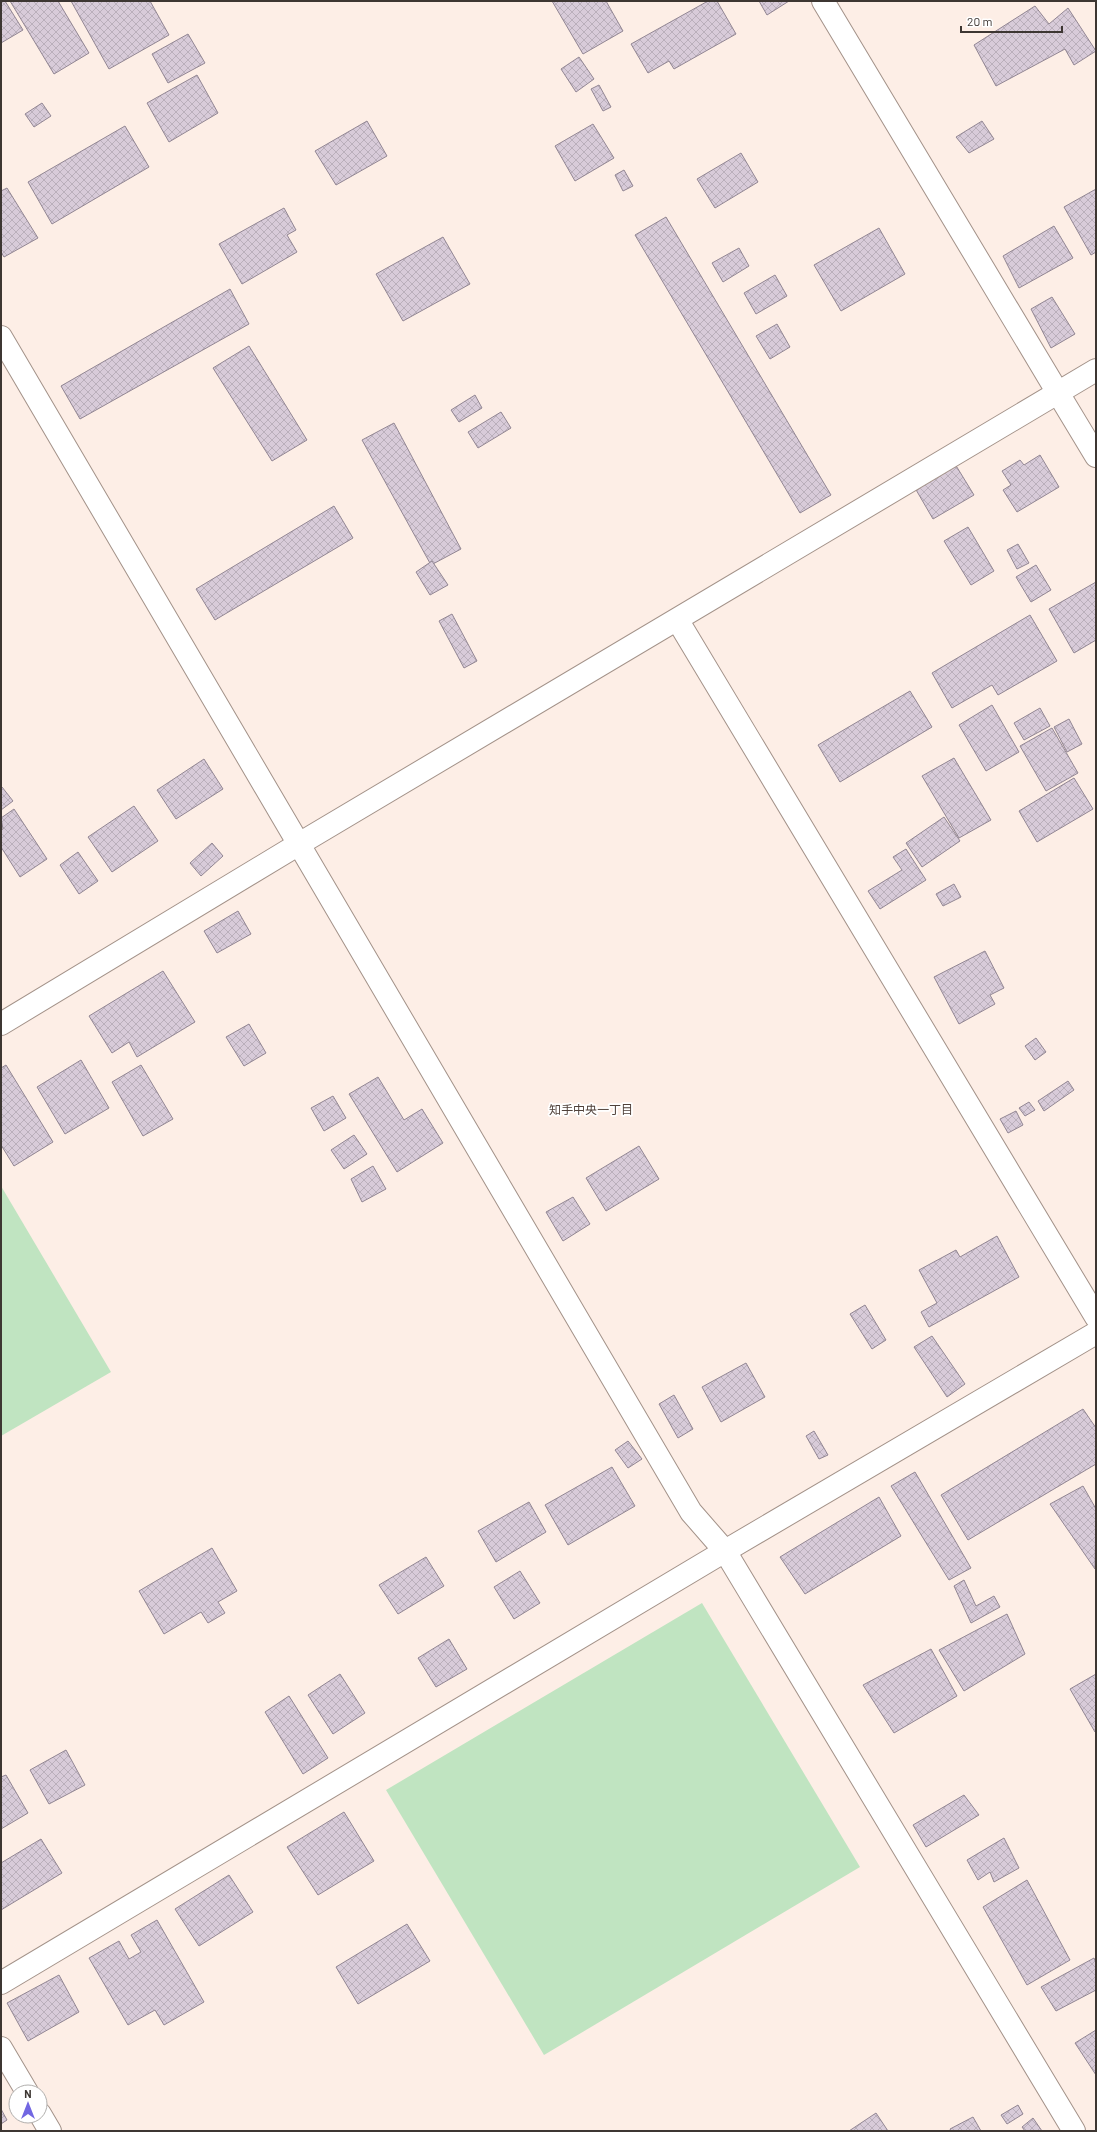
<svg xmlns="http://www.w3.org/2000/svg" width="1097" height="2132" viewBox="0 0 1097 2132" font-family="Barlow,'Noto Sans JP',sans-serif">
<defs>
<pattern id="building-cross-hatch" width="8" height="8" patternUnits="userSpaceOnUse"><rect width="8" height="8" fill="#d8cbd9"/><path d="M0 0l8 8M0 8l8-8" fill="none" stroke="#baafbb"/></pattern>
</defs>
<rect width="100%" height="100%" fill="#fdeee6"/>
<g fill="#c0e4c1">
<polygon points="1,1186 111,1372 1,1436"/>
<polygon points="702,1603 860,1867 544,2055 386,1790"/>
</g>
<g fill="url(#building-cross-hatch)" stroke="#928693">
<polygon points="1,1 5,1 23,30 1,43"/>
<polygon points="10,1 58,1 89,53 54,74"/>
<polygon points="71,1 150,1 169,35 109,69"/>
<polygon points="552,1 606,1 623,31 583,54"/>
<polygon points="708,1 717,1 736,34 674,69 669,61 648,73 631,44"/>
<polygon points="759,1 789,1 767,15"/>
<polygon points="1035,6 1049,24 1068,8 1096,51 1074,65 1065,49 996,86 974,45"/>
<polygon points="188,34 205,63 168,83 152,54"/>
<polygon points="579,57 594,79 576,92 561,69"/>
<polygon points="197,75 218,113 169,142 147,103"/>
<polygon points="599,85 611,107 603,111 591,89"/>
<polygon points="42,103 51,116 34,127 25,114"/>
<polygon points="367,121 387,156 336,185 315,151"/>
<polygon points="982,121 994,139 969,153 956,137"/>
<polygon points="593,124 614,158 575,181 555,146"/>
<polygon points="125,126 149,167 52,224 28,182"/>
<polygon points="741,153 758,182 715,208 697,179"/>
<polygon points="624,170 633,186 623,191 615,175"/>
<polygon points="7,188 38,238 4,257 1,252 1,191"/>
<polygon points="1096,189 1096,252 1091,255 1064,207"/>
<polygon points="284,208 296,230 287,235 297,252 242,284 219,244"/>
<polygon points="666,217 831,495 800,513 635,235"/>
<polygon points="1054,226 1073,258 1019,288 1003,256"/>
<polygon points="879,228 905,274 841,311 814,265"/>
<polygon points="443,237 470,284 403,321 376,274"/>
<polygon points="739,248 749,266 723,282 712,263"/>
<polygon points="775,275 787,296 756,314 744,293"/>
<polygon points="230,289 249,324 80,419 61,386"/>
<polygon points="1052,297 1075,334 1051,348 1031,309"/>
<polygon points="777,324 790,347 770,359 756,336"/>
<polygon points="249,346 307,440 272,461 213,368"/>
<polygon points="475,395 482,408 459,422 451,410"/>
<polygon points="501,412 511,428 478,448 468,432"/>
<polygon points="394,423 461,549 431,565 362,440"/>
<polygon points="1040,455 1059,487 1017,512 1003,490 1011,485 1002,471 1020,460 1024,465"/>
<polygon points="955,464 974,495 933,519 915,488"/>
<polygon points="334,506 353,538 215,620 196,589"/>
<polygon points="968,527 994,571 971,585 944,541"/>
<polygon points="1018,544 1029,563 1017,569 1007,550"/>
<polygon points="432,561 448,585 430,595 416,572"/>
<polygon points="1036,565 1051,590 1031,602 1016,577"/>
<polygon points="1096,582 1096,640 1074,653 1049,609"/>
<polygon points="452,614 477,661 464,668 439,621"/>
<polygon points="1030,615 1057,661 998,695 992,685 952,708 932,673"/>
<polygon points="910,691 932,727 840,782 818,745"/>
<polygon points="992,705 1019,752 986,771 959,725"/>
<polygon points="1040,708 1050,726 1024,740 1014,723"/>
<polygon points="1069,719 1082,744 1067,752 1054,727"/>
<polygon points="1052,728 1078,773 1046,791 1020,746"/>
<polygon points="954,758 991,820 959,838 922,776"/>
<polygon points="204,759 223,789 176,819 157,790"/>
<polygon points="1074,778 1093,809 1037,842 1019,811"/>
<polygon points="2,787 13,801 1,810 1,788"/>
<polygon points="134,806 158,841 112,872 88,837"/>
<polygon points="14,809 47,859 20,877 1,847 1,830 3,829 1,818"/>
<polygon points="944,817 960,841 922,867 906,843"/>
<polygon points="212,843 223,856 201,876 190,863"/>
<polygon points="906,849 926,880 880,909 868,891 902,870 893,857"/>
<polygon points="78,852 98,881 79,894 60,865"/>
<polygon points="954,884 961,897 943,906 936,894"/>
<polygon points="238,911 251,934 217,953 204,931"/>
<polygon points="985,951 1004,988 990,995 995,1004 959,1024 934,977"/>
<polygon points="163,971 195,1022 137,1057 129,1042 112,1053 89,1016"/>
<polygon points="249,1024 266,1053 244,1066 226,1037"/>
<polygon points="1036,1038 1046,1052 1035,1060 1025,1046"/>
<polygon points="81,1060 109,1108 65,1134 37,1087"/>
<polygon points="6,1065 53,1142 14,1166 1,1145 1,1068"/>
<polygon points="141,1065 173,1119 143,1136 112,1082"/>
<polygon points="378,1077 404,1120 422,1109 443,1143 397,1172 349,1094"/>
<polygon points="1068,1081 1074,1090 1044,1111 1038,1101"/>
<polygon points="333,1096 346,1118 324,1131 311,1108"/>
<polygon points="1029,1102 1035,1110 1025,1116 1019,1108"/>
<polygon points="1016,1111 1023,1125 1008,1133 1000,1119"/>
<polygon points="354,1135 367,1154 344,1169 331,1150"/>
<polygon points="639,1146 659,1179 606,1211 586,1178"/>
<polygon points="373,1166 386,1189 362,1202 351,1179"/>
<polygon points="573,1197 590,1224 563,1241 546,1212"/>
<polygon points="997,1236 1019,1277 929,1327 921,1312 937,1303 919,1270 956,1250 960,1257"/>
<polygon points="865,1305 886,1340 872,1349 850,1314"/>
<polygon points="932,1336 965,1384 947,1397 914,1347"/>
<polygon points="746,1363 765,1397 721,1422 702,1387"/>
<polygon points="674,1395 693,1429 678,1438 659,1404"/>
<polygon points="1083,1409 1096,1428 1096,1464 968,1540 941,1495"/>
<polygon points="814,1431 828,1455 819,1459 806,1436"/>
<polygon points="628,1441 642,1459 628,1468 615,1450"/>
<polygon points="612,1467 635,1506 568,1545 545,1505"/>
<polygon points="915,1472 971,1568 949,1580 891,1486"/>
<polygon points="1083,1486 1096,1509 1095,1569 1050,1504"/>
<polygon points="879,1497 901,1536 805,1594 780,1557"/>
<polygon points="529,1502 546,1532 496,1562 478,1531"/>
<polygon points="212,1548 237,1591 218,1602 225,1613 208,1623 201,1612 164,1634 139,1591"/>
<polygon points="426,1557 444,1586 398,1614 379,1585"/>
<polygon points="520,1571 540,1603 514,1619 494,1587"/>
<polygon points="964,1580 976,1606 994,1596 1000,1607 971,1623 954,1586"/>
<polygon points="1007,1614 1025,1654 964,1691 939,1650"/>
<polygon points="449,1639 467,1669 436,1687 418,1658"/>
<polygon points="931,1649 957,1696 894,1733 863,1685"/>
<polygon points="340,1674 365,1713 333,1734 308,1695"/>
<polygon points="1096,1674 1096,1731 1095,1732 1070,1689"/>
<polygon points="289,1696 328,1758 303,1774 265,1712"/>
<polygon points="66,1750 85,1785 49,1804 30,1770"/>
<polygon points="6,1775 28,1813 1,1829 1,1777"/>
<polygon points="964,1795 979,1815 926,1847 913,1825"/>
<polygon points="344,1812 374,1861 318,1895 287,1847"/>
<polygon points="1004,1838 1019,1868 994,1882 990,1872 978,1880 967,1860"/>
<polygon points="41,1839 62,1873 1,1910 1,1863"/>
<polygon points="229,1875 253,1912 199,1946 175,1909"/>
<polygon points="1027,1880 1070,1960 1027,1985 983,1907"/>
<polygon points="157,1920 204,2002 164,2025 155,2010 128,2025 89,1958 119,1941 129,1959 141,1952 131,1935"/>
<polygon points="407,1924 430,1961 358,2004 336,1967"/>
<polygon points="1094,1958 1096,1963 1096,1990 1056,2011 1041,1987"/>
<polygon points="59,1975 79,2012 28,2041 7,2003"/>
<polygon points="1096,2030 1096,2075 1075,2043"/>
<polygon points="1018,2105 1023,2114 1007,2124 1001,2115"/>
<polygon points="1,2109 7,2120 1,2124"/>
<polygon points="876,2113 888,2131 849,2131"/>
<polygon points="973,2117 981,2131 951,2131 950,2129"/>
<polygon points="1033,2118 1042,2131 1025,2131 1022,2127"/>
</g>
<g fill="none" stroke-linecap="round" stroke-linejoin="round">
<defs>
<polyline id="street" points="1058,393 1096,456"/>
<g id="secondary">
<polyline points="823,1 1058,393"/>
<polyline points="1,337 691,1512 725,1551 1074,2131"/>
<polyline points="678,621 1096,1317"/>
<polyline points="1,1024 299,844 1096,370"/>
<polyline points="1,1983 725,1551 1096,1333"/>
<polyline points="1,2048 27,2092"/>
<polyline points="40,2114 50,2131"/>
</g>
</defs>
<use href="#street" stroke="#a39289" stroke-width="24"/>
<use href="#secondary" stroke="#a39289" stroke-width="24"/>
<use href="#street" stroke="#fff" stroke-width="22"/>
<use href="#secondary" stroke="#fff" stroke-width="22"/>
</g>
<g text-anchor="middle" stroke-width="3.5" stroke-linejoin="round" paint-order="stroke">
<g font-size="12" fill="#50413a" stroke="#fff">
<text x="591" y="1114">知手中央一丁目</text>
</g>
</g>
<rect width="1097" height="2132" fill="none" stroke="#3d3632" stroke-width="4"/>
<g transform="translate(28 2104)"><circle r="19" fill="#ffffff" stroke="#b1afad"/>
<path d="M0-3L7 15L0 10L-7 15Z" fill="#7267e2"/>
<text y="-6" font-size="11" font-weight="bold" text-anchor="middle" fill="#3d3632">N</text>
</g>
<path d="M961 26v6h101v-6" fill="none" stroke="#3d3632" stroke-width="2"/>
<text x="967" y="26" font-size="12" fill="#3d3632" stroke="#ffffff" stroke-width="3" paint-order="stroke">20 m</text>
</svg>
